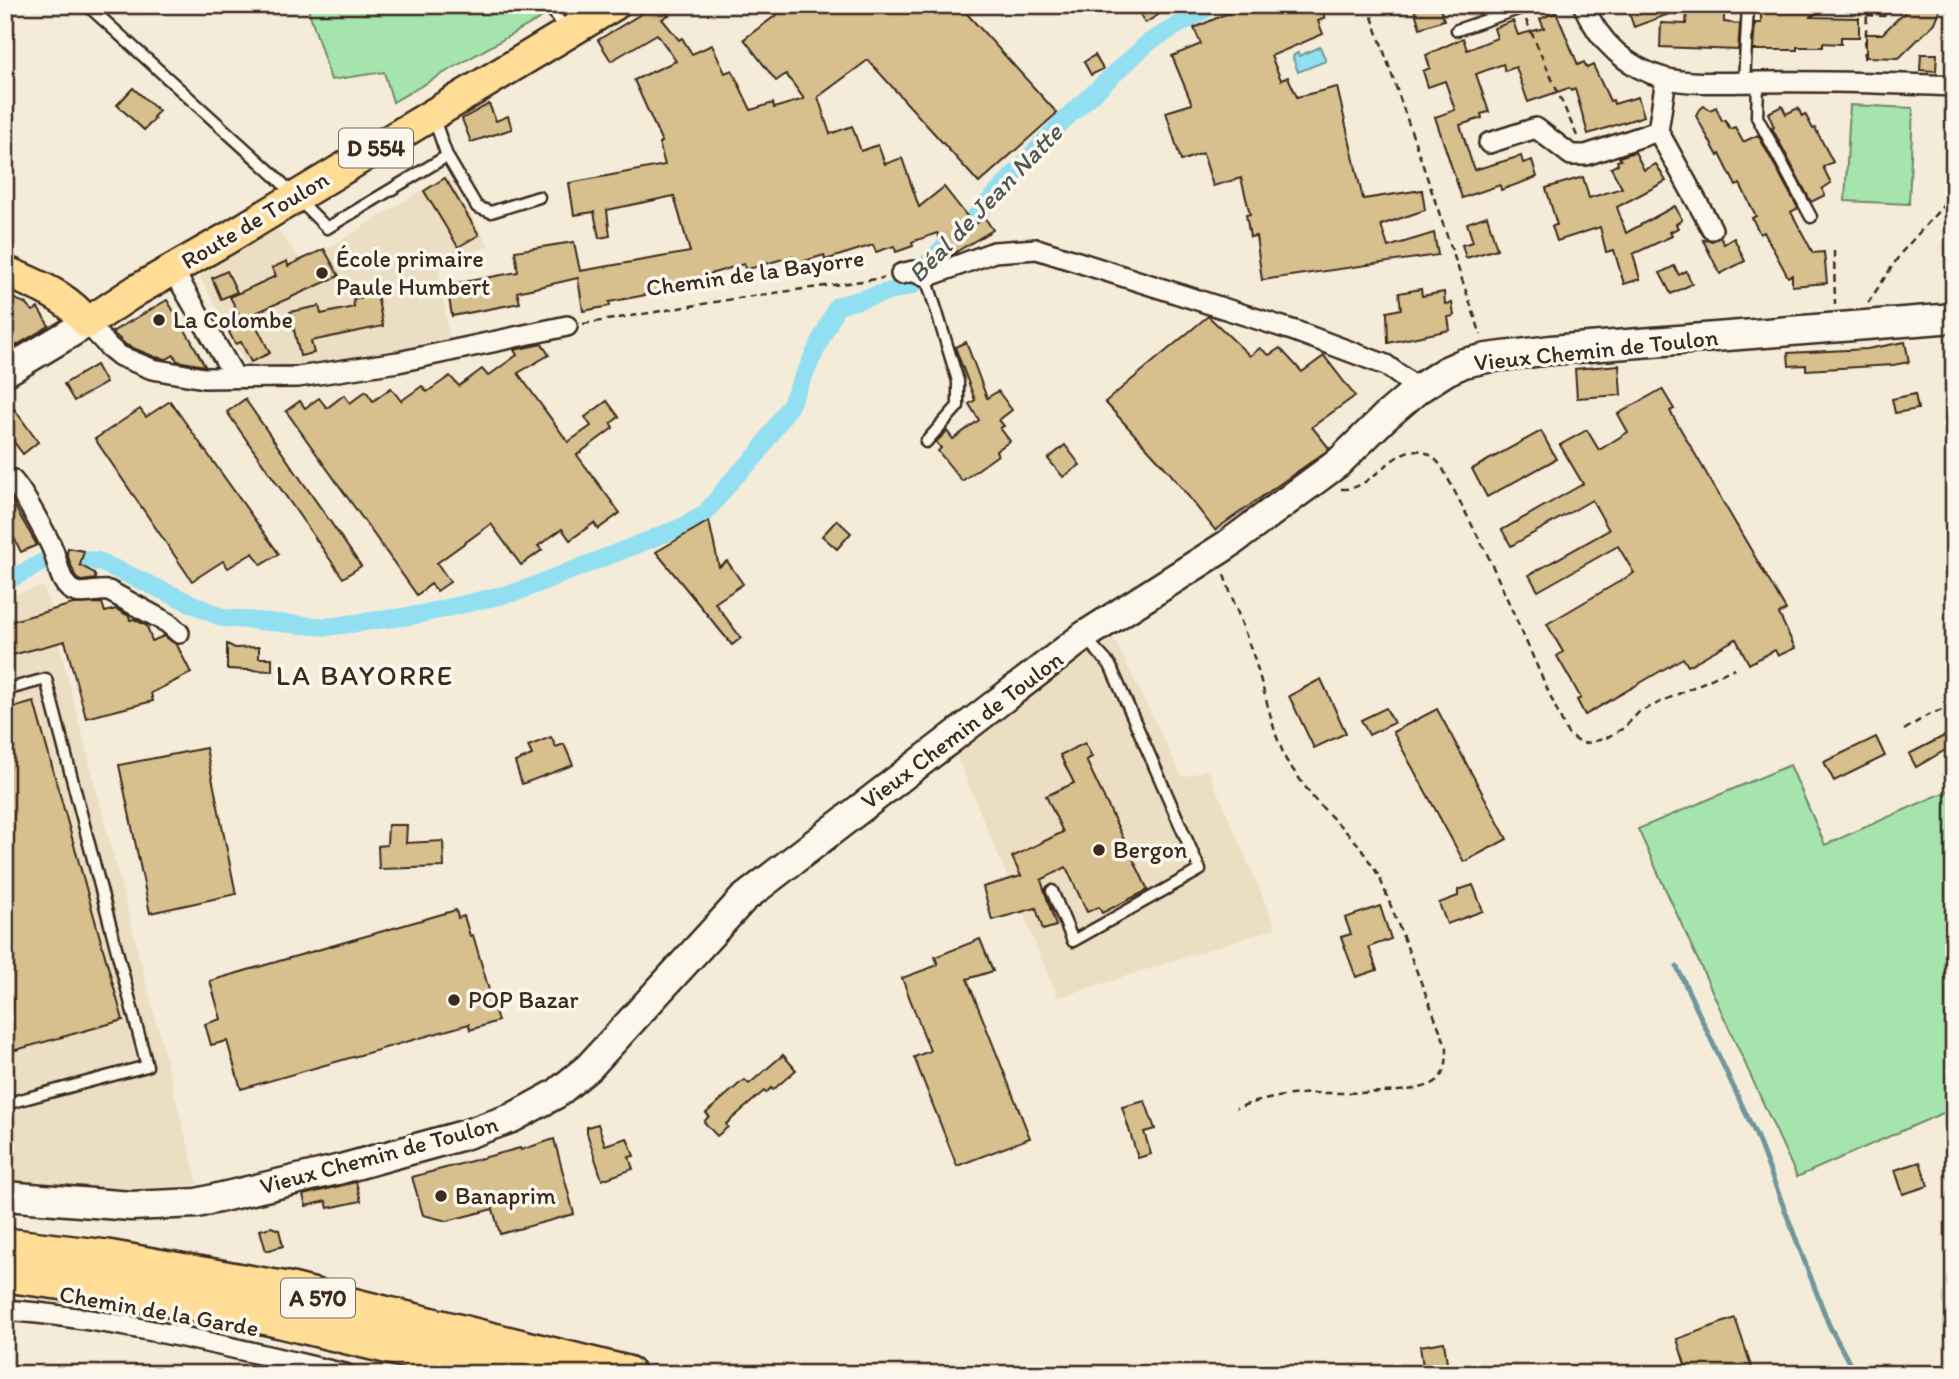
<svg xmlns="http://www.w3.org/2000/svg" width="1959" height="1379" viewBox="0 0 1959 1379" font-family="Itim,sans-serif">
<rect width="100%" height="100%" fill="#f4ecd9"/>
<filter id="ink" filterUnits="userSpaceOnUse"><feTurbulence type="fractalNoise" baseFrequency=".0143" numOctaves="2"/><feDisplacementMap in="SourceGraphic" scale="14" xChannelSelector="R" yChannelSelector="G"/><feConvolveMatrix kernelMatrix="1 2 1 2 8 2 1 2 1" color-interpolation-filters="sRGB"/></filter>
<g filter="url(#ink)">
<g fill="#ecdec2">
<polygon points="447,175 489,245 438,270 450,340 315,366 248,369 200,276 277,229 301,260 330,247"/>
<polygon points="44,586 198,1184 124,1191 5,1183 5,597"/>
<polygon points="1112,634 1182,777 1208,770 1276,928 1058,998 954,750"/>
</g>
<g fill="#a5e5ad" stroke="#708866" stroke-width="2">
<polygon points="307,5 539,5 546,15 393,102 384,72 331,80"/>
<polygon points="1850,105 1913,108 1909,204 1845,201"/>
<polygon points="1790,765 1825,845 1954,788 1954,1108 1797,1177 1638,829"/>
</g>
<polygon fill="#92dff1" stroke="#6f979d" stroke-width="2" points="1320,47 1326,61 1298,72 1293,58 1294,55 1298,53 1299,56"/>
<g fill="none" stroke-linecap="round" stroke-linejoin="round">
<g stroke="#6f979d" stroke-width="5">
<polyline points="555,5 560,13 575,5"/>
<polyline points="1677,967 1756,1135 1829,1325 1855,1374"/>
</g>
<g stroke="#92dff1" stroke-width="18">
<polyline points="70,559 98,561 223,618 326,627 417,615 520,591 684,526 704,515 732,480 757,455 790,405 837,306 913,285 929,262 972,220 1063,121 1149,42 1213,5"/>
<polyline points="5,582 47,560"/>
</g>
</g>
<g fill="#d8bf8e" stroke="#3b2a1e" stroke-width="2">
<polygon points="656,5 669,15 662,19 679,40 682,38 692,54 712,45 725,73 732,70 751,110 773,103 774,108 804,99 786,74 776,81 744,39 790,5 959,5 1057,113 979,183 868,60 818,97 830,134 852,126 861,151 878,145 885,164 902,158 919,207 944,187 974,225 985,218 993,230 949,256 937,233 912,242 913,246 896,252 894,246 876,252 873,245 825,260 824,255 795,264 793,256 745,270 744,264 676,284 677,289 609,302 610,306 583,311 578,278 517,292 520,303 452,316 447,285 518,272 515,251 574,242 580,271 690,252 674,196 607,210 610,236 599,238 594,212 574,215 569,183 665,165 659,143 662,142 634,80 676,61 657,34 611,61 598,40"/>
<polygon points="1135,5 1174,5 1145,23"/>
<polygon points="1246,5 1319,5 1325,18 1318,21 1323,34 1271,56 1281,80 1288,77 1297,97 1337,87 1363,199 1422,190 1425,210 1381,225 1388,247 1434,233 1438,255 1262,280 1256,236 1250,237 1246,215 1250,214 1241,178 1213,186 1203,153 1181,161 1166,112 1192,104 1172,56 1201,44 1194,28"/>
<polygon points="1413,5 1439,5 1444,20 1420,28"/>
<polygon points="1799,5 1835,5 1809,17 1859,18 1859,37 1841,37 1841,44 1823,43 1823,47 1797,47 1797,50 1753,50 1755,23 1761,23 1761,12 1798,12"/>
<polygon points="1912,5 1942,5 1935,23 1899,58 1866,57 1866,34 1882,34"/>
<polygon points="1628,10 1677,10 1677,11 1634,27"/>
<polygon points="1687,10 1724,11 1724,22 1740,24 1738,50 1660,47 1661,23 1686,24"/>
<polygon points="1556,12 1578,65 1584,62 1587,68 1593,65 1610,101 1613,100 1614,104 1638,97 1644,116 1588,134 1575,89 1571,91 1569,88 1528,102 1516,67 1505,71 1503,64 1476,74 1489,112 1481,114 1482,118 1460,125 1474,170 1521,156 1523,163 1532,160 1537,177 1501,190 1500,185 1462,198 1435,117 1455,110 1445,81 1428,87 1423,71 1430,68 1426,55 1463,38 1467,50 1497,38 1494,28 1513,21 1518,35 1544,28 1540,19"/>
<polygon points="1921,54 1937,54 1936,71 1920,70"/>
<polygon points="1095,55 1103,69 1091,75 1084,62"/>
<polygon points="133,88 159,111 153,117 155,119 144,130 117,105"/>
<polygon points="489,104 496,121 508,116 512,129 471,142 462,119"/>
<polygon points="1704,106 1710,110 1716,107 1722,121 1725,120 1730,129 1735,127 1743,142 1758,135 1798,208 1791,212 1813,253 1824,252 1827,283 1792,286 1792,275 1788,277 1764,232 1760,234 1752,218 1756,216 1740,184 1736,186 1720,154 1718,156 1696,116 1698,111"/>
<polygon points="1782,106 1786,114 1798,108 1802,116 1805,114 1813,129 1815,128 1833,162 1823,167 1831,183 1822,189 1825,195 1811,202 1772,128 1774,127 1768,113"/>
<polygon points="1635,152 1644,170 1656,164 1666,181 1617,207 1626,233 1675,206 1682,220 1676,224 1678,228 1670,232 1672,236 1633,254 1640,279 1624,284 1614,250 1606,252 1600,227 1557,241 1552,226 1557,225 1546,188 1583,177 1589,198 1622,188 1611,168 1618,164 1617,161 1621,160 1619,157"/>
<polygon points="445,178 479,235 458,247 424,191"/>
<polygon points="1487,216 1497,249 1466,258 1462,245 1473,242 1467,223"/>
<polygon points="1720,237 1724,244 1734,238 1745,261 1720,274 1703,240 1712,241"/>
<polygon points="324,249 339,276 251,315 270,353 251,362 241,342 235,344 226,326 241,318 230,297 276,276 272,268 287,261 288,266"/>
<polygon points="1674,266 1679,275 1686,271 1692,284 1671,294 1660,273"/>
<polygon points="227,271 237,292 221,299 212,278"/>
<polygon points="1421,289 1422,296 1444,292 1445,304 1452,303 1454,316 1448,317 1450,330 1388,343 1387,312 1401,309 1399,293"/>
<polygon points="377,294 383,326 311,341 314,353 300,356 290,312 319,306 321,314 354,307 353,299"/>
<polygon points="5,295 25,303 33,311 38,308 49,326 5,352"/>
<polygon points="167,300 191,340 205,366 177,361 174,355 167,359 155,357 126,345 112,332"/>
<polygon points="1208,316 1250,356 1260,348 1269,355 1280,348 1302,372 1324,356 1355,396 1312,427 1329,448 1328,450 1215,530 1169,472 1105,402"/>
<polygon points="966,342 987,398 998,391 1012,410 999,420 1004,426 1000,428 1010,441 996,451 998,455 962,481 938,451 941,448 936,442 947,431 953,439 979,420 969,404 975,400 955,347"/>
<polygon points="1905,342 1909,362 1893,365 1806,370 1806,365 1789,366 1788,353 1867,349"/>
<polygon points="542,344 549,355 518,373 568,442 591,426 585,417 607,401 619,417 611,423 613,428 577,455 620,513 598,529 594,523 570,540 562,529 538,546 542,550 521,565 491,524 437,563 450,582 437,591 431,584 417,595 286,411 300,401 305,408 319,398 327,408 344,395 350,403 366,391 373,401 391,388 401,401 422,386 427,392 450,376 459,386 482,369 488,376 517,355 514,350"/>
<polygon points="96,365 106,383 74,401 64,384"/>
<polygon points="1619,365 1621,395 1577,398 1575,369"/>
<polygon points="1662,389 1674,409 1670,411 1786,610 1779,614 1795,648 1778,656 1775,650 1749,664 1736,639 1688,666 1683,658 1585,715 1577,700 1581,698 1557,656 1563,652 1547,624 1634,573 1618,546 1538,591 1529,575 1609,530 1592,500 1511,546 1502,530 1583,484 1560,445 1587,430 1599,450 1628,432 1618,414"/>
<polygon points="1915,394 1918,409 1895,413 1892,399"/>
<polygon points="5,396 38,442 23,454 5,430"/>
<polygon points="245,399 361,566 343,578 227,412"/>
<polygon points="170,401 279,554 261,565 253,553 228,568 223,561 192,581 95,439 140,409 146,417"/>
<polygon points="1541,431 1556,459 1487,497 1472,469"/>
<polygon points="1065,445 1080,465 1063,477 1048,459"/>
<polygon points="5,490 37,545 21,552 5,520"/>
<polygon points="837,520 851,533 837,549 822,536"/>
<polygon points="709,521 719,567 727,561 743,584 715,603 741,638 732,645 656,552"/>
<polygon points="68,548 84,551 80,565 94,573 96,579 81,581 76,578 67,554"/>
<polygon points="102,603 105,612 116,609 129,616 130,620 134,619 147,626 152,641 164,636 177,645 191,673 151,693 153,701 86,718 65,641 5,657 5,623 73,604"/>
<polygon points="227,644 235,648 259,647 259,658 272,658 272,671 227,669"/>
<polygon points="1321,679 1346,733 1314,748 1289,696"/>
<polygon points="34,702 123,1020 5,1053 5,710"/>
<polygon points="1386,708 1394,723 1369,735 1361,720"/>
<polygon points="1437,709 1507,839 1464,862 1393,732"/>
<polygon points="1954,731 1954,745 1916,767 1909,754"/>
<polygon points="551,737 556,747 564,744 573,765 522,784 515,762 532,755 528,746"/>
<polygon points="1876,737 1885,756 1834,781 1824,762"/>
<polygon points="1085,743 1092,757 1086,760 1148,890 1102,913 1099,907 1087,912 1066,867 1041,880 1056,926 1043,930 1036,908 992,920 983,887 1021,876 1012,857 1063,832 1046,796 1074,783 1060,755"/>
<polygon points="206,748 236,894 150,913 119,765"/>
<polygon points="388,825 407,825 406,843 443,841 444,867 379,869 378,846 387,845"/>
<polygon points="1473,885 1483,911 1447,924 1439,903 1458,896 1458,890"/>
<polygon points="1380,906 1391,939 1369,947 1377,970 1356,977 1341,937 1351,934 1345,918"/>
<polygon points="456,910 458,918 464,916 470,936 473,935 498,1021 470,1030 469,1024 241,1089 227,1041 211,1045 205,1024 221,1019 210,981"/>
<polygon points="980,939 993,971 967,979 1030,1138 957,1166 914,1057 930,1051 902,978 938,965 935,957"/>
<polygon points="783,1055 796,1070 773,1090 771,1088 766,1093 764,1091 726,1124 728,1127 717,1136 704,1122 709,1116 706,1113 739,1084 745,1080 749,1084"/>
<polygon points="1145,1101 1155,1129 1144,1132 1151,1154 1138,1158 1122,1107"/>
<polygon points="598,1124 605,1145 627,1138 634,1156 629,1157 633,1169 602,1180 587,1133 587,1127"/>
<polygon points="554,1139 574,1214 500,1234 493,1209 447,1221 423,1215 412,1177 520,1148 521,1150"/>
<polygon points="1920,1162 1928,1186 1903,1194 1895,1170"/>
<polygon points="356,1182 361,1201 328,1208 326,1201 306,1206 303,1195"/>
<polygon points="271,1227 279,1230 283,1246 266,1251 260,1230"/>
<polygon points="1735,1318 1754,1374 1688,1374 1677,1339"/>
<polygon points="1444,1342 1448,1369 1424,1374 1420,1346"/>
</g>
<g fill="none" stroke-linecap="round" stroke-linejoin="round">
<defs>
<g id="lane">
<polyline points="87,5 273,174 327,228 447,156"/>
<polyline points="549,5 566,31"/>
<polyline points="1763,5 1781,5"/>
<polyline points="1457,30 1530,5"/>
<polyline points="1744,82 1748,5"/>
<polyline points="1758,82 1757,117 1811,217"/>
<polyline points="434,119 447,156 477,207 491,212 539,197"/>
<polyline points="926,277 958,381 958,406 926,442"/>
<polyline points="5,690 46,679 147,1066 5,1104"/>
<polyline points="1052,891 1073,941 1200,870 1110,665 1086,639"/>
</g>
<g id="street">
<path d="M 1583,5 C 1599,41 1625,67 1664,78 C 1689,85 1733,82 1760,82 C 1825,81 1889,83 1954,86"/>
<polyline points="1666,79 1658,131 1712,229"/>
<polyline points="1489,143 1536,128 1571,155 1586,155 1658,131"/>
<polyline points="173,270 235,377"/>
<polyline points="901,274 913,271 926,277 994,252 1037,249 1295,331 1386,365 1418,389"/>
<polyline points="87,323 109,347 120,356 152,369 204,378 298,377 398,362 567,326"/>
<path d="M 5,478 C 7,478 9,478 11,479 C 18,482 49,540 53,550 C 58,562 60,588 76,592 C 85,595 98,589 109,591 L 168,623 L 179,633"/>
<path d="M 5,1310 C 120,1319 233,1348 345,1374"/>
</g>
<g id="secondary">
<polyline points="5,372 87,323"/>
<polyline points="5,1196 131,1206 197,1203 341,1169 464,1135 512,1118 556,1094 589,1067 743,899 1084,636 1227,545 1338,463 1384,418 1418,389 1446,371 1464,363 1487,358 1551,350 1954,318"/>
</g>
<path id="primary" d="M 5,271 C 35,285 67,295 87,323 L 137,290 L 228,238 L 614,5"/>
<g id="highway">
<polyline points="5,1246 107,1258 287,1290 627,1374"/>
<polyline points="5,1274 102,1287 268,1317 507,1374"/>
</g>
</defs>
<use href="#lane" stroke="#3b2a1e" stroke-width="15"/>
<use href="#street" stroke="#3b2a1e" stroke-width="24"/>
<use href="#secondary" stroke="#3b2a1e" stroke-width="33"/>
<use href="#primary" stroke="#3b2a1e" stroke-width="35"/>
<use href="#highway" stroke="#3b2a1e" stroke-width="40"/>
<g stroke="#3b2a1e" stroke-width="2.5" stroke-dasharray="7 5" stroke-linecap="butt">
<polyline points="1368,5 1481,335"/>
<polyline points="1863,5 1867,15 1864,64"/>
<polyline points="1867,15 1884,16 1896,5"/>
<polyline points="1526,20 1577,136"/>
<polyline points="1943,206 1954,221"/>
<polyline points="1834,251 1835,305"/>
<polyline points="1868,303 1901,253 1943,206 1952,104"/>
<polyline points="583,324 745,297 884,278"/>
<path d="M 1341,489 C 1380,492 1404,418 1442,467 L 1488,556 L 1562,722 L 1568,734 L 1582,744 L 1604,739 L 1624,728 L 1639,712 L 1735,668"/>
<path d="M 1224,575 L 1255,660 L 1276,735 L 1286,760 L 1314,799 L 1358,844 L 1379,876 L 1447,1048 C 1447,1061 1446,1074 1435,1082 C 1415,1097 1329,1091 1300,1094 C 1278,1096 1257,1101 1236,1108"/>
<polyline points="1904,730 1928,715 1954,706"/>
</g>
<use href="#lane" stroke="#fbf7ec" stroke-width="10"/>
<use href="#street" stroke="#fbf7ec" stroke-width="19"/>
<use href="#secondary" stroke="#fbf7ec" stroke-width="28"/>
<use href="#primary" stroke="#ffdd96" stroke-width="30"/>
<use href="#highway" stroke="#ffdd96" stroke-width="35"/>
</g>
</g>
<g fill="#3b2a1e" stroke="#fbf7ec" stroke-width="2.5">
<circle cx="322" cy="273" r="7"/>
<circle cx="159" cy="320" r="7"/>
<circle cx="1099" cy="850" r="7"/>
<circle cx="454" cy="1000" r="7"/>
<circle cx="441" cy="1196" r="7"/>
</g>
<g text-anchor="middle" stroke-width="7" stroke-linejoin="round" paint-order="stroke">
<g fill="#fbf7ec" stroke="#75685c" stroke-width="2">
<rect x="339" y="128.5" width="74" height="39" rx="5"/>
<rect x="281" y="1278.5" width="74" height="39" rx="5"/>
</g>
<g font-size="23" font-weight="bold" fill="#3b2a1e">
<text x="376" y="156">D 554</text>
<text x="318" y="1306">A 570</text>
</g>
<g font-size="24" fill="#3b2a1e" stroke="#fbf7ec">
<text transform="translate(255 220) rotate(-31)" y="8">Route de Toulon</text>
<text transform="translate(755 273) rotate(-8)" y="8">Chemin de la Bayorre</text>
<text transform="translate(1596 350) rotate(-6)" y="8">Vieux Chemin de Toulon</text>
<text transform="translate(962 730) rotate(-37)" y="8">Vieux Chemin de Toulon</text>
<text transform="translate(379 1155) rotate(-15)" y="8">Vieux Chemin de Toulon</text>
<text transform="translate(159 1311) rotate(10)" y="8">Chemin de la Garde</text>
</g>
<g font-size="24" fill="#3b2a1e" stroke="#fbf7ec" text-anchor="start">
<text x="336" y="267">École primaire<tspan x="336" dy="28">Paule Humbert</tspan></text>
<text x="173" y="328">La Colombe</text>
<text x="1113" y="858">Bergon</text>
<text x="468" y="1008">POP Bazar</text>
<text x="455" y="1204">Banaprim</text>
</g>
<g font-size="26" font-style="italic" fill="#515753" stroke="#fbf7ec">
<text transform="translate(985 203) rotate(-46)" y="9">Béal de Jean Natte</text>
</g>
<g font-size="28" letter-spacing="2" fill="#3b2a1e" stroke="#fbf7ec">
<text x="365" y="685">LA BAYORRE</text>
</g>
</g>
<rect width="1959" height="1379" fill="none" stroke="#fbf7ec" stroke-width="28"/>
<rect x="14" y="14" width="1931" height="1351" fill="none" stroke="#3b2a1e" stroke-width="2.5" filter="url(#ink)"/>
</svg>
